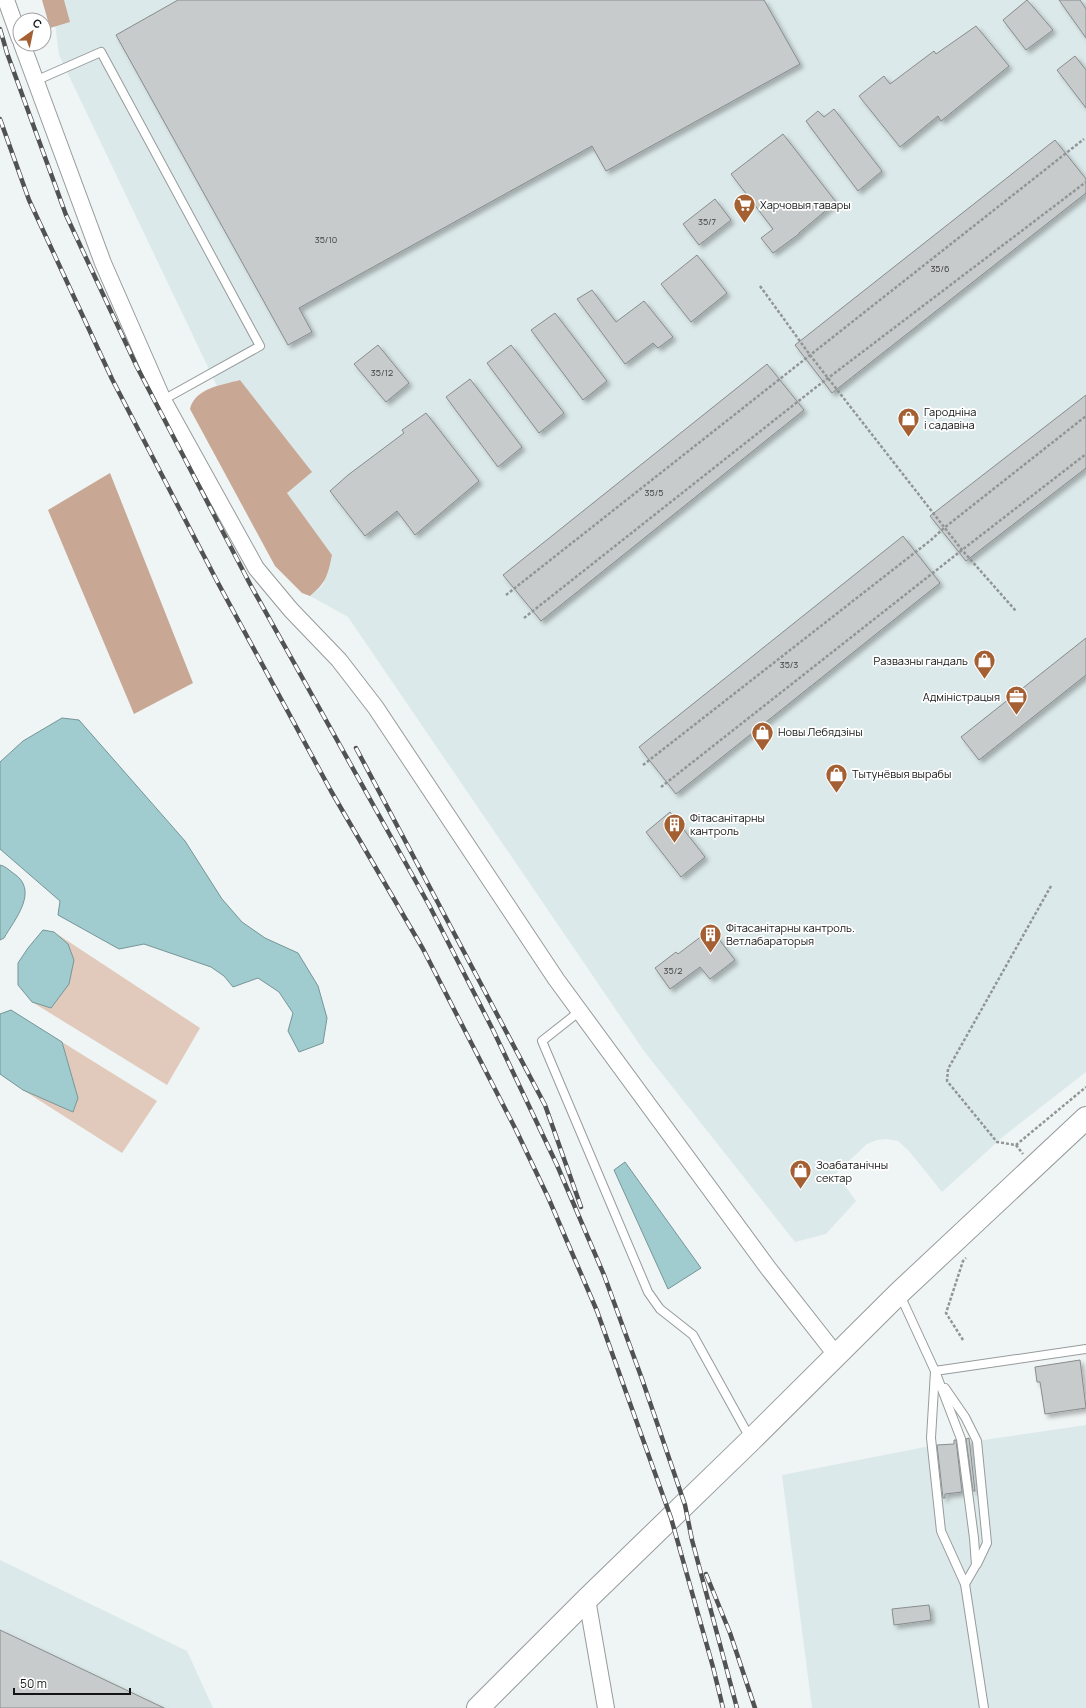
<svg xmlns="http://www.w3.org/2000/svg" width="1086" height="1708" viewBox="0 0 1086 1708" font-family="Manrope,sans-serif">
<defs>
<filter id="shadow"><feDropShadow dx="3.5" dy="3.5" stdDeviation="2" flood-color="#0004"/></filter>
</defs>
<rect width="100%" height="100%" fill="#eff4f4"/>
<g fill="#dce9ea">
<polygon points="52,0 1086,0 1086,1072 1005,1135 942,1192 909,1151 898,1141 887,1139 877,1140 867,1144 836,1173 856,1201 826,1234 795,1242 644,1051 348,617 310,596 322,586 328,572 332,555 287,493 311,472 240,380 217,386 59,55"/>
<polygon points="1086,1425 1086,1708 812,1708 782,1475 925,1447 954,1444 954,1440 969,1438 970,1442"/>
<polygon points="0,1560 187,1651 213,1708 0,1708"/>
</g>
<g fill="#e1cabc">
<polygon points="54,932 200,1028 167,1085 32,1002 51,1008 68,944"/>
<polygon points="62,1042 157,1101 122,1153 23,1090 73,1112 78,1098"/>
</g>
<g fill="#c8a895">
<polygon points="42,0 64,0 70,22 50,28"/>
<path d="M 240,380 L 312,472 L 287,493 L 332,555 C 328,575 326,583 310,596 L 302,593 L 275,566 L 190,409 C 195,388 222,385 240,380 Z"/>
<polygon points="110,473 193,683 134,714 48,510"/>
</g>
<g fill="#a0cccf" stroke="#769597">
<polygon points="62,718 79,720 185,841 222,899 242,922 265,938 298,953 318,986 327,1018 323,1043 299,1052 288,1031 293,1013 279,992 258,978 233,987 224,976 211,967 144,944 119,949 58,915 60,901 0,849 0,762 23,741"/>
<path d="M 0,865 C 5,866 9,870 13,873 C 40,890 15,919 4,938 L 0,940 Z"/>
<polygon points="43,930 54,932 68,944 74,960 69,984 51,1008 32,1002 18,985 18,963 28,948"/>
<polygon points="11,1010 62,1042 78,1098 73,1112 23,1090 0,1074 0,1014"/>
<polygon points="625,1162 701,1268 668,1289 614,1170"/>
</g>
<g fill="#c7cbcb" stroke="#888c8c" filter="url(#shadow)">
<polygon points="178,0 764,0 800,64 606,171 592,146 299,308 312,332 288,345 116,35"/>
<polygon points="1027,0 1053,30 1026,50 1003,20"/>
<polygon points="1059,0 1080,0 1086,9 1086,38"/>
<polygon points="976,26 1009,66 941,121 938,116 900,147 859,96 884,76 890,84 934,51 936,54"/>
<polygon points="1075,56 1086,70 1086,108 1057,70"/>
<polygon points="834,109 882,171 858,191 806,121 818,111 824,117"/>
<polygon points="783,134 836,202 799,233 799,234 773,253 761,238 773,229 731,174"/>
<polygon points="1055,140 1086,179 1086,193 832,393 795,345"/>
<polygon points="715,199 731,220 699,245 683,224"/>
<polygon points="697,255 727,293 691,322 661,284"/>
<polygon points="592,290 616,322 644,301 673,337 658,348 653,343 625,364 577,299"/>
<polygon points="555,313 607,381 583,400 531,330"/>
<polygon points="378,345 409,383 386,402 354,364"/>
<polygon points="511,345 564,413 539,433 487,363"/>
<polygon points="767,364 804,410 541,621 503,575"/>
<polygon points="470,379 522,447 498,467 446,397"/>
<polygon points="1086,395 1086,468 966,561 930,516"/>
<polygon points="426,413 479,481 415,535 397,511 365,536 330,491 348,475 404,433 402,430"/>
<polygon points="903,536 940,583 676,794 639,747"/>
<polygon points="1086,638 1086,675 979,760 961,737"/>
<polygon points="670,812 705,857 681,877 646,832"/>
<polygon points="711,929 735,960 710,979 700,967 670,989 655,968 676,952 678,954"/>
<polygon points="1080,1360 1086,1408 1045,1414 1040,1382 1037,1382 1035,1367"/>
<polygon points="969,1438 975,1491 973,1491 966,1439"/>
<polygon points="954,1440 956,1440 962,1492 945,1494 945,1498 943,1498 937,1445 954,1444"/>
<polygon points="929,1605 931,1620 894,1625 892,1609"/>
<polygon points="0,1630 164,1708 0,1708"/>
</g>
<g fill="none" stroke-linecap="round" stroke-linejoin="round">
<defs>
<g id="lane">
<polyline points="35,81 101,52 260,346 163,400"/>
<polyline points="580,1011 542,1041 648,1292 660,1309 693,1335 750,1438"/>
<polyline points="900,1295 935,1371 961,1439 974,1538 976,1565 965,1584 984,1708"/>
<polyline points="945,1388 965,1417 977,1441 987,1543 977,1564"/>
<polyline points="965,1584 941,1531 931,1438 935,1371 1086,1349"/>
</g>
<g id="street">
<polyline points="6,0 20,39"/>
<polyline points="22,44 103,263 163,400 256,568 291,610 339,660 376,708 556,979 768,1268 837,1356"/>
<polyline points="587,1599 606,1708"/>
</g>
<polyline id="secondary" points="478,1708 587,1599 751,1440 899,1293 1086,1118"/>
</defs>
<use href="#lane" stroke="#979b9b" stroke-width="10"/>
<use href="#street" stroke="#979b9b" stroke-width="18"/>
<use href="#secondary" stroke="#979b9b" stroke-width="24"/>
<g stroke="#919595" stroke-width="2.5" stroke-dasharray="3 2" stroke-linecap="butt">
<polyline points="760,286 810,355 962,550 1016,611"/>
<polyline points="506,595 1084,139"/>
<polyline points="524,618 815,388 1086,182"/>
<polyline points="643,765 931,540 944,528 1086,416"/>
<polyline points="661,787 962,550 1086,454"/>
<polyline points="1051,886 948,1069 947,1081 997,1142 1016,1145 1086,1087"/>
<polyline points="1016,1145 1023,1154"/>
<polyline points="963,1340 946,1313 963,1261 966,1258"/>
</g>
<use href="#lane" stroke="#fff" stroke-width="8"/>
<use href="#street" stroke="#fff" stroke-width="16"/>
<use href="#secondary" stroke="#fff" stroke-width="22"/>
<defs>
<g id="rail">
<polyline points="0,29 7,53 66,215 137,367 250,584 429,905 493,1030 557,1165 604,1275 642,1379 685,1505 692,1540 737,1708"/>
<polyline points="0,119 29,200 112,379 218,583 331,791 423,949 516,1130 548,1197 597,1311 671,1518 713,1667 723,1708"/>
<polyline points="356,748 545,1105 581,1207"/>
<polyline points="706,1574 730,1633 755,1708"/>
</g>
</defs>
<use href="#rail" stroke="#515353" stroke-width="4.5"/>
<use href="#rail" stroke="#fff" stroke-width="3" stroke-dasharray="9" stroke-linecap="butt"/>
</g>
<defs>
<symbol id="supermarket-pin" viewBox="-11 -11 22 30"><path d="M0 17L-7.5 6A9.5 9.5 0 1 1 7.5 6Z" fill="#a46032" stroke="#fff"/><path d="M-6-5.5h2.5l.6 2H6L4.5 2H-2.5L-4.4-4H-6ZM-1.5 3.2a1.3 1.3 0 1 0 .1 0ZM3 3.2a1.3 1.3 0 1 0 .1 0Z" fill="#fff"/></symbol>
<symbol id="shop-pin" viewBox="-11 -11 22 30"><path d="M0 17L-7.5 6A9.5 9.5 0 1 1 7.5 6Z" fill="#a46032" stroke="#fff"/><path d="M-5-2.5h2.3a2.7 3.5 0 0 1 5.4 0H5L5.5 6h-11ZM-1.5-2.5h3a1.5 2.3 0 0 0-3 0Z" fill="#fff"/></symbol>
<symbol id="office-pin" viewBox="-11 -11 22 30"><path d="M0 17L-7.5 6A9.5 9.5 0 1 1 7.5 6Z" fill="#a46032" stroke="#fff"/><path d="M-6-3h4V-5.5h4V-3h4V5H-6ZM-1-4.5V-3h2v-1.5ZM-6 0V1H6V0Z" fill="#fff"/></symbol>
<symbol id="building-pin" viewBox="-11 -11 22 30"><path d="M0 17L-7.5 6A9.5 9.5 0 1 1 7.5 6Z" fill="#a46032" stroke="#fff"/><path d="M-4-6H4V6H1V3H-1V6H-4ZM-2.5-4.3h1.7v1.8h-1.7ZM.8-4.3h1.7v1.8H.8ZM-2.5-1h1.7V.8h-1.7ZM.8-1h1.7V.8H.8Z" fill="#fff"/></symbol>
</defs>
<g fill-rule="evenodd">
<use href="#supermarket-pin" x="732" y="192" width="25" height="34"/>
<use href="#shop-pin" x="896" y="406" width="25" height="34"/>
<use href="#shop-pin" x="972" y="648" width="25" height="34"/>
<use href="#office-pin" x="1004" y="684" width="25" height="34"/>
<use href="#shop-pin" x="750" y="720" width="25" height="34"/>
<use href="#shop-pin" x="824" y="762" width="25" height="34"/>
<use href="#building-pin" x="662" y="812" width="25" height="34"/>
<use href="#building-pin" x="698" y="922" width="25" height="34"/>
<use href="#shop-pin" x="788" y="1158" width="25" height="34"/>
</g>
<g text-anchor="middle" stroke-width="3.5" stroke-linejoin="round" paint-order="stroke">
<g font-size="9" fill="#404242">
<text x="707" y="225">35/7</text>
<text x="326" y="243">35/10</text>
<text x="940" y="272">35/6</text>
<text x="382" y="376">35/12</text>
<text x="654" y="496">35/5</text>
<text x="789" y="668">35/3</text>
<text x="673" y="974">35/2</text>
</g>
<g font-size="11" fill="#131414" stroke="#fff" text-anchor="start">
<text x="760" y="209">Харчовыя тавары</text>
<text x="924" y="416">Гародніна<tspan x="924" dy="13">і садавіна</tspan></text>
<text x="968" y="665" text-anchor="end">Развазны гандаль</text>
<text x="1000" y="701" text-anchor="end">Адміністрацыя</text>
<text x="778" y="736">Новы Лебядзіны</text>
<text x="852" y="778">Тытунёвыя вырабы</text>
<text x="690" y="822">Фітасанітарны<tspan x="690" dy="13">кантроль</tspan></text>
<text x="726" y="932">Фітасанітарны кантроль.<tspan x="726" dy="13">Ветлабараторыя</tspan></text>
<text x="816" y="1169">Зоабатанічны<tspan x="816" dy="13">сектар</tspan></text>
</g>
</g>
<g transform="translate(32 32) rotate(33)"><circle r="19" fill="#ffffff" stroke="#a1a1a1"/>
<path d="M0-3L7 15L0 10L-7 15Z" fill="#a46032"/>
<text y="-6" font-size="11" font-weight="bold" text-anchor="middle" fill="#131414">С</text>
</g>
<path d="M14 1688v6h116v-6" fill="none" stroke="#131414" stroke-width="2"/>
<text x="20" y="1688" font-size="12" fill="#131414" stroke="#ffffff" stroke-width="3" paint-order="stroke">50 m</text>
</svg>
